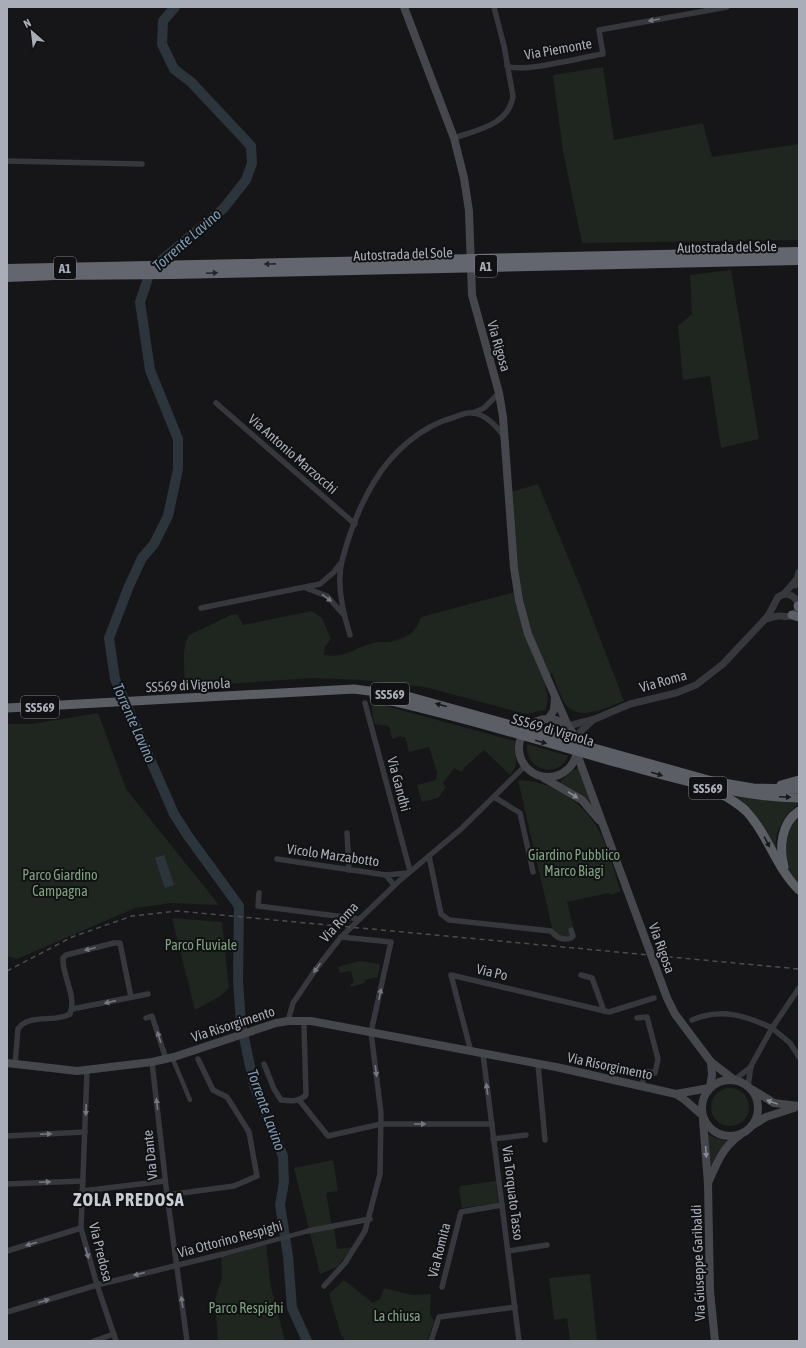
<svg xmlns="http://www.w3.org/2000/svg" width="806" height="1348" viewBox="0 0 806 1348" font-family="'Asap Condensed',sans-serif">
<rect width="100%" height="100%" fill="#161618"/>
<g fill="#1e261f">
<polygon points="603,67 614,140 703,123 712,157 799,144 799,240 582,243 563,151 553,75"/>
<polygon points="731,270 759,439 721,448 710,376 683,380 678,326 692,314 690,275"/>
<path d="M 538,484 L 580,586 L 624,701 C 606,707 578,724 564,702 C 559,693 556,682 552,673 L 544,677 L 548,701 L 545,710 L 526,714 L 425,687 L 362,680 L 312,678 L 184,687 C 186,668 180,652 189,635 L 231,615 L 237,614 L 243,625 L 312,611 L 322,618 L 331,639 L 325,647 L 324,655 C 347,659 354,647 374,643 C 379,641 384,643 389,642 C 396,641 410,636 414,630 C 418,627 419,621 421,617 L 515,592 L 508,493 Z"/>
<path d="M 371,702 L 515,741 C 515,754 520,765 510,775 L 484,750 L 464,768 L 462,772 L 454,768 L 443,783 L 446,787 L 438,798 L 422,802 L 417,785 L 436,780 L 437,772 L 429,747 L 409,752 L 405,737 L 402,737 L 401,736 L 392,739 L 389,726 L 374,724 Z"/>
<polygon points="98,713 126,789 219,905 171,903 135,908 17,959 7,956 7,724 32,724"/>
<path d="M 527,744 L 568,756 C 558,780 525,770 527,744 Z"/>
<polygon points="577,768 578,768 592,803 591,804 561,783 561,780"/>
<path d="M 518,780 C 553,781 586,803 601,835 C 610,853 614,873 621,891 L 610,895 L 609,893 L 567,902 L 574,930 L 569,936 L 561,936 L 553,932 Z"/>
<path d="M 731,797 L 799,801 L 799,804 C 789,811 778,825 776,838 C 775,844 777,851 778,857 Z"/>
<path d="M 799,815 L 799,884 C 796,880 791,876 789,871 C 779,854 784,827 799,815 Z"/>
<polygon points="172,918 222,922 229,988 219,997 195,1010"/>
<polygon points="360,961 380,964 378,977 365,980 365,983 351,987 350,984 354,983 351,971 340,973 338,967"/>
<circle cx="730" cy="1107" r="19"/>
<polygon points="708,1134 715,1138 727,1141 716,1155 709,1170"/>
<polygon points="333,1160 338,1191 326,1193 332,1226 334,1226 337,1249 353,1247 337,1267 320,1274 294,1168"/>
<polygon points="496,1181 498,1203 462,1208 459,1188 461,1186"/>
<polygon points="266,1241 270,1283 285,1341 218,1341 215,1300 222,1277 221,1255"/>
<polygon points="590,1274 597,1341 570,1341 567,1318 554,1320 549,1278"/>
<polygon points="344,1280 373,1303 380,1299 384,1288 412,1295 431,1294 430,1314 434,1322 427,1341 346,1341 341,1335 329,1294"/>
</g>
<polygon fill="#2c353c" points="164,855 174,885 165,888 155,858"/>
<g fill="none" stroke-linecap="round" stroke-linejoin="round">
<polyline stroke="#2c353c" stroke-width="10" points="175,7 163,21 162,44 174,69 191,82 251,146 252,163 246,180 223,209 151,269 140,302 150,370 178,439 178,469 168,516 154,544 142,558 129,586 109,638 115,679 174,814 188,836 239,906 238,981 241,1023 254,1085 283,1156 284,1182 280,1205 288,1256 292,1308 307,1341"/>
<g stroke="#37383d" stroke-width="4.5">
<polyline points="172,1057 190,1100"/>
<polyline points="223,1254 308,1231"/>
</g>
<g stroke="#37383d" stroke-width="5.5">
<path d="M 507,66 C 524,73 582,57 603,54 L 599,30 L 727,7"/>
<path d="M 454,138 C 477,130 509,125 513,96 L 504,46 L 494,7"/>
<polyline points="7,161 142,164"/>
<polyline points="216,403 355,524"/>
<polyline points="473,413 484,408 499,393"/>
<polyline points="306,588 327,596 343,614"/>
<polyline points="201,608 320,584 334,572 340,564"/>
<path d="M 350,635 C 343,613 336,584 342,561 C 349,534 360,505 374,482 C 392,452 421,426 455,417 C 460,415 468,412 473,413 C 486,414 497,427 504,436"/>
<polyline points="365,703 410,871"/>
<polyline points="494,797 520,813 533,872"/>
<polyline points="347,833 349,870"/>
<path d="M 429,856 L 441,914 L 449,920 L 551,931 C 556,937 563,941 571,938 L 573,936 L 571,930"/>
<polyline points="277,859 386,875"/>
<polyline points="394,885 386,875 408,873"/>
<polyline points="259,893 258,906 360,919"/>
<polyline points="581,975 592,978 604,1011"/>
<polyline points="799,988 772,1028 790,1043 799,1057"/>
<polyline points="72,1009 148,994"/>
<polyline points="146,1018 152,1016 166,1059"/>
<polyline points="637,1018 647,1017 658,1059 655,1073 645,1071 642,1086"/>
<path d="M 692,1020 C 722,1008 744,1015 772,1028 L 751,1066 L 748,1086"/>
<polyline points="288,1021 293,1003 316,969 341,937 398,882 461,829 525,766"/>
<polyline points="471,1052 451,975 609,1012 654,998"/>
<polyline points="483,1054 519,1341"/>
<polyline points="152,1062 167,1195 187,1341"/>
<path d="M 15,1064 L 18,1029 C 28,1013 56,1023 70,1014 C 77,995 62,977 63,958 L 66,955 L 114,943 L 120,943 L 131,997"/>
<path d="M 264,1064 L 274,1089 L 281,1100 C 291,1101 299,1102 306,1095 L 304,1026"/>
<polyline points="538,1064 545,1140"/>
<polyline points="87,1071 81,1228 97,1285 116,1341"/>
<polyline points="734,1080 751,1067"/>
<polyline points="299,1100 328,1136 381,1124 492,1124"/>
<polyline points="7,1136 85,1132"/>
<polyline points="493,1139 526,1135"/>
<polyline points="7,1184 83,1181"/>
<polyline points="82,1191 165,1181"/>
<polyline points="167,1195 234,1186 257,1176 249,1132 227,1097 213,1090 198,1059"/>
<polyline points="308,1231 370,1219"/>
<polyline points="7,1251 81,1228"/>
<polyline points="508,1251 547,1245"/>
<polyline points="324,1286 345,1263 365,1231 380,1174 381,1113 371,1032 391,942 341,937"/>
<polyline points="442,1287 461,1212 502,1205"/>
<polyline points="7,1312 97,1285 223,1254"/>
<polyline points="94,1341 114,1334"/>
<polyline points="431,1341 439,1317 515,1307"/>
</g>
<g stroke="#37383d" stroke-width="7">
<polyline points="795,585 799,572"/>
<path d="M 764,620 C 769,618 774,616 780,616 C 784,616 788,618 792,615 C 805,609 796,593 784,594"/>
<polyline points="568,726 595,719 630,704 676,693 696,685 723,664 768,616 778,597 784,594 796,580"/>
<polyline points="576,740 580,732 591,722"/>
</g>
<g stroke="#45474d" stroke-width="8">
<polyline points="404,7 454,138 464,178 469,211 472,295 499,393 503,417 514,568 519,600 528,634 568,726"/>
<polyline points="549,718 554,710 555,697"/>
<circle cx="548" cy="748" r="29"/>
<polyline points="577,754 667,998 675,1014 711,1062 733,1079"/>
<polyline points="544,778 582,800 599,820"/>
<polyline points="7,1063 77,1071 152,1062 174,1057 276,1023 288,1021 311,1021 556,1067 676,1094 685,1100 702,1115"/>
<circle cx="730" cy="1108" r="28"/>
<polyline points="710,1087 712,1075 711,1062"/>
<polyline points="753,1090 774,1103 799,1106"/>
<polyline points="676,1094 709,1088"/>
<polyline points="703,1120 708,1184 710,1291 715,1341"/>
<polyline points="753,1125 766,1117 794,1108"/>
<path d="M 709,1181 C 717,1162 723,1147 740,1135"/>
</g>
<g stroke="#5b5e65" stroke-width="9">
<polyline points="798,606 799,607"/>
<polyline points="792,615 799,617"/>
<path d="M 374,697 C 456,715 537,740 618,763 C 678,779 736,797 799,798"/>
<polyline points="7,708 354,689 407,696 712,781 753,788 799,789"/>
<polyline points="781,785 799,780"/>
<path d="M 718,792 C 727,797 738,803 746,811 C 768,834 776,868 799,890"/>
<path d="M 784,867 C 779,847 781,823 799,811"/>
</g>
<g stroke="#63666e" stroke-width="10">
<polyline points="7,269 799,252"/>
<polyline points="7,277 55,275 173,274 799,260"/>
</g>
<polyline stroke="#4a4c52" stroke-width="1.5" stroke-dasharray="5 4" stroke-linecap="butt" points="7,971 72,937 132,916 178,911 799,969"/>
</g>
<defs><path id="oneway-solid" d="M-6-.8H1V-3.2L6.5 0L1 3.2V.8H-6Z"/></defs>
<g fill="#757881">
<use href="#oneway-solid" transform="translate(654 20) rotate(170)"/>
<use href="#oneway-solid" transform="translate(327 598) rotate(36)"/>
<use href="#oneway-solid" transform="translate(90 949) rotate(166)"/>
<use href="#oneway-solid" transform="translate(317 968) rotate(126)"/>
<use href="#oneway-solid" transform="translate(380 994) rotate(-78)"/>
<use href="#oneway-solid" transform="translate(110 1002) rotate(167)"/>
<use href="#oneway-solid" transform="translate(159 1037) rotate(-108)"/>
<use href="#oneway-solid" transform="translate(376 1071) rotate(83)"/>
<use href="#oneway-solid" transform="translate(487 1089) rotate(-98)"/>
<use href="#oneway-solid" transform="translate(157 1104) rotate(-96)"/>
<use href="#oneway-solid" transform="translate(86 1110) rotate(92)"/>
<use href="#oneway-solid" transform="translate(420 1124)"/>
<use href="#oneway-solid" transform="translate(46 1134) rotate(-3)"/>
<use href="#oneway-solid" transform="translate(45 1182) rotate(-3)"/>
<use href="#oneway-solid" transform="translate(31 1244) rotate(163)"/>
<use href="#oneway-solid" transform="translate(87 1253) rotate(74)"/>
<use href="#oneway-solid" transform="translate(139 1274) rotate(166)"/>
<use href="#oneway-solid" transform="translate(44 1301) rotate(-17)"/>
<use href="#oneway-solid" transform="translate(182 1302) rotate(-98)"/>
</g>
<g fill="#26262a">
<use href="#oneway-solid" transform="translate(270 264) rotate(179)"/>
<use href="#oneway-solid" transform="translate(212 273) rotate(-2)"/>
</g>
<g fill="#18191b">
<use href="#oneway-solid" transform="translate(441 705) rotate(-165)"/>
<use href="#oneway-solid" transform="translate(541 742) rotate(16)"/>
<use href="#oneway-solid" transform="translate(657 774) rotate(17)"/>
<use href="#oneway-solid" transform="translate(785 797) rotate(2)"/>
<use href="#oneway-solid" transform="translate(767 842) rotate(62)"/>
</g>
<g fill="#858993">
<use href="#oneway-solid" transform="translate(573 795) rotate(33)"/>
<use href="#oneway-solid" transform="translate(772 1102) rotate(-160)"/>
<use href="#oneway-solid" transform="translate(706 1152) rotate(86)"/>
</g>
<g text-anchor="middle" stroke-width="4" stroke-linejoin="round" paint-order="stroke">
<g fill="#111113" stroke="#7b7e86" stroke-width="1">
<rect x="475" y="255" width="22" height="22" rx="3"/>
<rect x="54" y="257" width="22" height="22" rx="3"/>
<rect x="371" y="683" width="38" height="22" rx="3"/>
<rect x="21" y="696" width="38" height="22" rx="3"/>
<rect x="689" y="777" width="38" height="22" rx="3"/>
</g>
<g font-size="13" font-weight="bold" fill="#a8adb8">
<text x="486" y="271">A1</text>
<text x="65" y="273">A1</text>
<text x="390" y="699">SS569</text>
<text x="40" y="712">SS569</text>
<text x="708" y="793">SS569</text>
</g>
<g font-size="14" fill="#a8adb8" stroke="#111113">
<text transform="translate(558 49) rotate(-10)" y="5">Via Piemonte</text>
<text transform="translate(727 247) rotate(-1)" y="5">Autostrada del Sole</text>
<text transform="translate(403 254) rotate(-2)" y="5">Autostrada del Sole</text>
<text transform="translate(499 346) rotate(74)" y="5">Via Rigosa</text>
<text transform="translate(293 454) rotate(41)" y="5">Via Antonio Marzocchi</text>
<text transform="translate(663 681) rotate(-16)" y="5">Via Roma</text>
<text transform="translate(188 685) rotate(-3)" y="5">SS569 di Vignola</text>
<text transform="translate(553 730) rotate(16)" y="5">SS569 di Vignola</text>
<text transform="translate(399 784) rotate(75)" y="5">Via Gandhi</text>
<text transform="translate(333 855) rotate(8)" y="5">Vicolo Marzabotto</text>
<text transform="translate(339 922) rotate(-47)" y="5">Via Roma</text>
<text transform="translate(662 948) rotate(70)" y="5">Via Rigosa</text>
<text transform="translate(492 972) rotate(13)" y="5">Via Po</text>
<text transform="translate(233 1024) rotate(-18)" y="5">Via Risorgimento</text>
<text transform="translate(610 1066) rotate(12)" y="5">Via Risorgimento</text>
<text transform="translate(150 1155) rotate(-96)" y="5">Via Dante</text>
<text transform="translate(513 1193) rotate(83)" y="5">Via Torquato Tasso</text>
<text transform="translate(230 1239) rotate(-15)" y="5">Via Ottorino Respighi</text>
<text transform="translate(439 1250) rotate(-76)" y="5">Via Romita</text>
<text transform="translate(101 1252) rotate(76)" y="5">Via Predosa</text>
<text transform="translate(698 1263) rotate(-92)" y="5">Via Giuseppe Garibaldi</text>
</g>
<g font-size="14" fill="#7fa381" stroke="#111113">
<text x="574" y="860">Giardino Pubblico<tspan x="574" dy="16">Marco Biagi</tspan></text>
<text x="60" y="880">Parco Giardino<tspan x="60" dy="16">Campagna</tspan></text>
<text x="201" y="950">Parco Fluviale</text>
<text x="246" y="1313">Parco Respighi</text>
<text x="397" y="1321">La chiusa</text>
</g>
<g font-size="15" font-style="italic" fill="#7f9bb3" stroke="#111113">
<text transform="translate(187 240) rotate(-41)" y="5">Torrente Lavino</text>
<text transform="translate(134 723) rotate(66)" y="5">Torrente Lavino</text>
<text transform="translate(266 1110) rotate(70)" y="5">Torrente Lavino</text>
</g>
<g font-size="18" font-weight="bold" letter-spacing="1" fill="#c9ccd4" stroke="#111113">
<text x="129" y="1206">ZOLA PREDOSA</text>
</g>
</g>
<rect width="806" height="1348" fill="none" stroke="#a8adb8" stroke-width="16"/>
<g transform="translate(32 32) rotate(332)" stroke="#111113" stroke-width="3" paint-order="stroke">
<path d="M0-3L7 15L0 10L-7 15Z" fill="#a8adb8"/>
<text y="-6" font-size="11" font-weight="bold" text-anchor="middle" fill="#a8adb8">N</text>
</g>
</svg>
